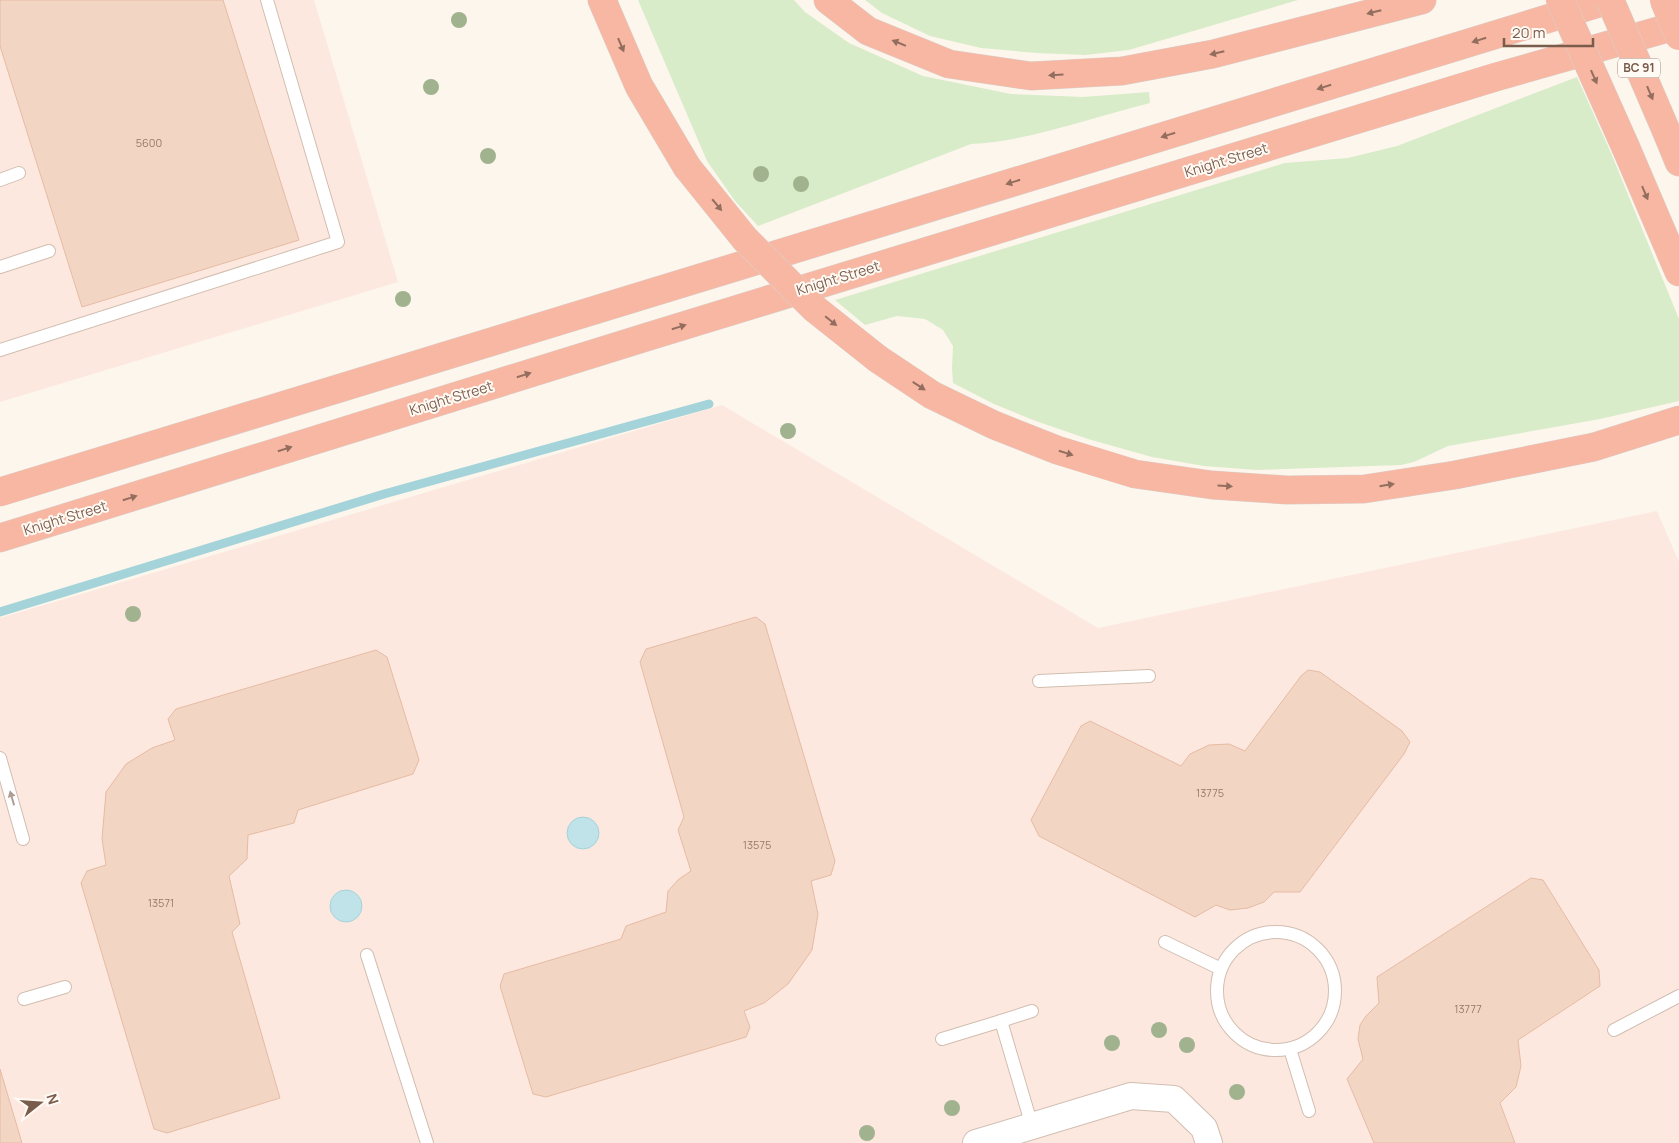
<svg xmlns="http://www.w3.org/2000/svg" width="1679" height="1143" viewBox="0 0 1679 1143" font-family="Manrope,sans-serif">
<rect width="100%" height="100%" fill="#fdf6ec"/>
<g fill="#fde8e0">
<polygon points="0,0 314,0 398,282 0,402"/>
<polygon points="722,405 1098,628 1657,511 1679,562 1679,1143 0,1143 0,618"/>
</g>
<g fill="#d8ecc9">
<path d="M 638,0 L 794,0 L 805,12 L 849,43 L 923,76 L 1011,94 L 1083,97 L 1149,92 L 1150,103 C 1093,117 1030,141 971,144 L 758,226 L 735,201 L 707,161 Z"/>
<polygon points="865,0 1298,0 1129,50 1085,55 1037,53 981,48 930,36 882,13"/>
<polygon points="1577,77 1611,153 1679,319 1679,401 1600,419 1448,446 1414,462 1401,465 1257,470 1204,466 1152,457 1088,439 1033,420 994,404 953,383 952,368 953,346 943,330 925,319 897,316 865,325 835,300 1285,163 1348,158 1397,146"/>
</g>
<g fill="#bfe3e8" stroke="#a5d3da">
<circle cx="583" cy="833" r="16"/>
<circle cx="346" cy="906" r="16"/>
</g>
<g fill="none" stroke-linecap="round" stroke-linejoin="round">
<polyline stroke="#a5d3da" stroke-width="9" points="0,612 384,494 709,404"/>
</g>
<g fill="#f3d5c3" stroke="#e6bba3">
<polygon points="0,0 223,0 299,240 82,307 0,46"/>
<polygon points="756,617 765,624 835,861 831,875 811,881 818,914 812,950 788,984 764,1003 744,1011 750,1027 746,1037 546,1097 533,1094 500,986 504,974 621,939 626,926 666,912 668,891 679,879 691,871 678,830 684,817 640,662 646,649"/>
<polygon points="376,650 387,657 419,760 413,774 298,810 294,823 248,835 247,859 229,876 240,924 232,932 280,1098 167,1133 154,1129 81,883 87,871 106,865 102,839 106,792 126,764 152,748 175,740 168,719 176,709"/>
<polygon points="1308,670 1320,672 1402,731 1410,742 1404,754 1300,892 1274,892 1264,902 1248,908 1230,910 1216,905 1195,917 1039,836 1031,820 1081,726 1090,721 1181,766 1190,754 1209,745 1229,744 1245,751 1301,676"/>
<polygon points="1531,878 1543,880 1599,970 1600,986 1518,1040 1521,1066 1516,1087 1500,1103 1515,1143 1374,1143 1347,1079 1363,1059 1358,1039 1360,1025 1366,1016 1379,1003 1377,977"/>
<polygon points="0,1069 22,1143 0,1143"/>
</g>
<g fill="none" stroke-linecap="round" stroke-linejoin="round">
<defs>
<g id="service">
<polyline points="0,180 19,173"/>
<polyline points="0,267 49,251"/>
<polyline points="0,350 338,242 267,0"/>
<polyline points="1039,681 1149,676"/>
<polyline points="0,758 23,839"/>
<circle cx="1276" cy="991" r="59"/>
<polyline points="1165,942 1221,969"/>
<polyline points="367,955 427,1143"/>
<polyline points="24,999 65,987"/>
<polyline points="1001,1021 1032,1011"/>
<polyline points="1614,1030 1679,996"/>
<polyline points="942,1039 1001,1021 1032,1126"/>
<polyline points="1290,1049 1309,1111"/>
</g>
<polyline id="minor" points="976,1143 1131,1096 1174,1099 1204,1128 1209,1143"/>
<g id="motorway">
<polyline points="602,0 639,86 687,167"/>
<polyline points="828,0 868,31 949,64 1031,76 1122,71 1213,54 1422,0"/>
<polyline points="1668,135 1679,162"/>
<polyline points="1626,148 1679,272"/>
<polyline points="878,359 932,395 994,425 1057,450 1135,474 1212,485 1287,490 1364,489 1455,475 1594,447 1679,420"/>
<polyline points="0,492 1609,0"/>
<polyline points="0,538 650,336 1496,77 1679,25"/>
</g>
</defs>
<use href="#service" stroke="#d1beb0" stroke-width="14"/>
<use href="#minor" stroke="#d1beb0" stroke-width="28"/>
<use href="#motorway" stroke="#dad1cd" stroke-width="29"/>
<use href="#service" stroke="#fff" stroke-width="12"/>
<use href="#minor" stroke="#fff" stroke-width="26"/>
<use href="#motorway" stroke="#f7b7a3" stroke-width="28"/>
<defs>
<g id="motorway-bridge">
<polyline points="1560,0 1626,148"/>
<polyline points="1610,0 1668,135"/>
<polyline points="1664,0 1679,36"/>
<polyline points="687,167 745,239 815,309 878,359"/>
</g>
</defs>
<use href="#motorway-bridge" stroke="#dad1cd" stroke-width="29" stroke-linecap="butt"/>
<use href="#motorway-bridge" stroke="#f7b7a3" stroke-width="28"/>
</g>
<g fill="#a0b28e">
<circle cx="459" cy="20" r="8"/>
<circle cx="431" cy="87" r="8"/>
<circle cx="488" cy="156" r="8"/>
<circle cx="761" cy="174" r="8"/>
<circle cx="801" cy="184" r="8"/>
<circle cx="403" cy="299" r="8"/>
<circle cx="788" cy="431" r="8"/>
<circle cx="133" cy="614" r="8"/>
<circle cx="1159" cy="1030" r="8"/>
<circle cx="1112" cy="1043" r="8"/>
<circle cx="1187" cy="1045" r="8"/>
<circle cx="1237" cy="1092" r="8"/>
<circle cx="952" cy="1108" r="8"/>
<circle cx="867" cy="1133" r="8"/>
</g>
<defs><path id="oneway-solid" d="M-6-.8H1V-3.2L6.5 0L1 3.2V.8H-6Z" transform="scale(1.25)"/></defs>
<g fill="#936e5e">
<use href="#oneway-solid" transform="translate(1374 12) rotate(166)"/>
<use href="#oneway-solid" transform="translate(1479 40) rotate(163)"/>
<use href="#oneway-solid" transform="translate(899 43) rotate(-158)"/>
<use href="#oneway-solid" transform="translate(621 45) rotate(67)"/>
<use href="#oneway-solid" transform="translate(1217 53) rotate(167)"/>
<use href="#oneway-solid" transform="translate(1056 75) rotate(177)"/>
<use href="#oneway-solid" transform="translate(1594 77) rotate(66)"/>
<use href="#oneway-solid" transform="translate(1324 87) rotate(163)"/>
<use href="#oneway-solid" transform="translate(1650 93) rotate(67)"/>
<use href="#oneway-solid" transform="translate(1168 135) rotate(163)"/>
<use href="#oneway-solid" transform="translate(1013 182) rotate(163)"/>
<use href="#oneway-solid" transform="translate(1645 193) rotate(67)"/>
<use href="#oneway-solid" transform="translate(717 205) rotate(50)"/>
<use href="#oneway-solid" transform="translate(831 321) rotate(39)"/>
<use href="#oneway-solid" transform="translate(679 327) rotate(-17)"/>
<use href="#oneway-solid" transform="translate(524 375) rotate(-17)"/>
<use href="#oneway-solid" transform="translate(919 386) rotate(33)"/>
<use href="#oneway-solid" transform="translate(285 449) rotate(-17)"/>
<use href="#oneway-solid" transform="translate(1066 453) rotate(17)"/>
<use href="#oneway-solid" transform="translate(1387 485) rotate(-9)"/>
<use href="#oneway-solid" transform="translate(1225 486) rotate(3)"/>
<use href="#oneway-solid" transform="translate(130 498) rotate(-17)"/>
</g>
<use fill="#af9d94" href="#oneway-solid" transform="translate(12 798) rotate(-106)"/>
<g text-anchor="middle" stroke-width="4" stroke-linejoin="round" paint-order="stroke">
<g font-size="11" fill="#987a6a">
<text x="149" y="147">5600</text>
<text x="1210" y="797">13775</text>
<text x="757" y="849">13575</text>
<text x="161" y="907">13571</text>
<text x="1468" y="1013">13777</text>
</g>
<rect fill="#fffaf3" stroke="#a28b7f" stroke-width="1" x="1618" y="58.5" width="42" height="19" rx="4"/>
<g font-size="12" font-weight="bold" fill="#7a5c4d">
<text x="1639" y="72">BC 91</text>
</g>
<g font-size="14" fill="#7a5c4d" stroke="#fffaf3">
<text transform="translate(1226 160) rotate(-17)" y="5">Knight Street</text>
<text transform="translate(838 278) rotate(-17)" y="5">Knight Street</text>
<text transform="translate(451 398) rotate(-17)" y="5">Knight Street</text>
<text transform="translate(65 518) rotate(-17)" y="5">Knight Street</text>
</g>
</g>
<g transform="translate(40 1103) rotate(73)" stroke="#fffaf3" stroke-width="4" paint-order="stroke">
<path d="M0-4L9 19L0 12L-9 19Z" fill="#7a5c4d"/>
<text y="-8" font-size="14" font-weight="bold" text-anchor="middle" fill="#7a5c4d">N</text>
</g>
<path d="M1504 38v8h89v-8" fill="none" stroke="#7a5c4d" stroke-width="2.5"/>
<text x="1512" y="38" font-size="15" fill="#7a5c4d" stroke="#fffaf3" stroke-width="4" paint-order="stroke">20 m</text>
</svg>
